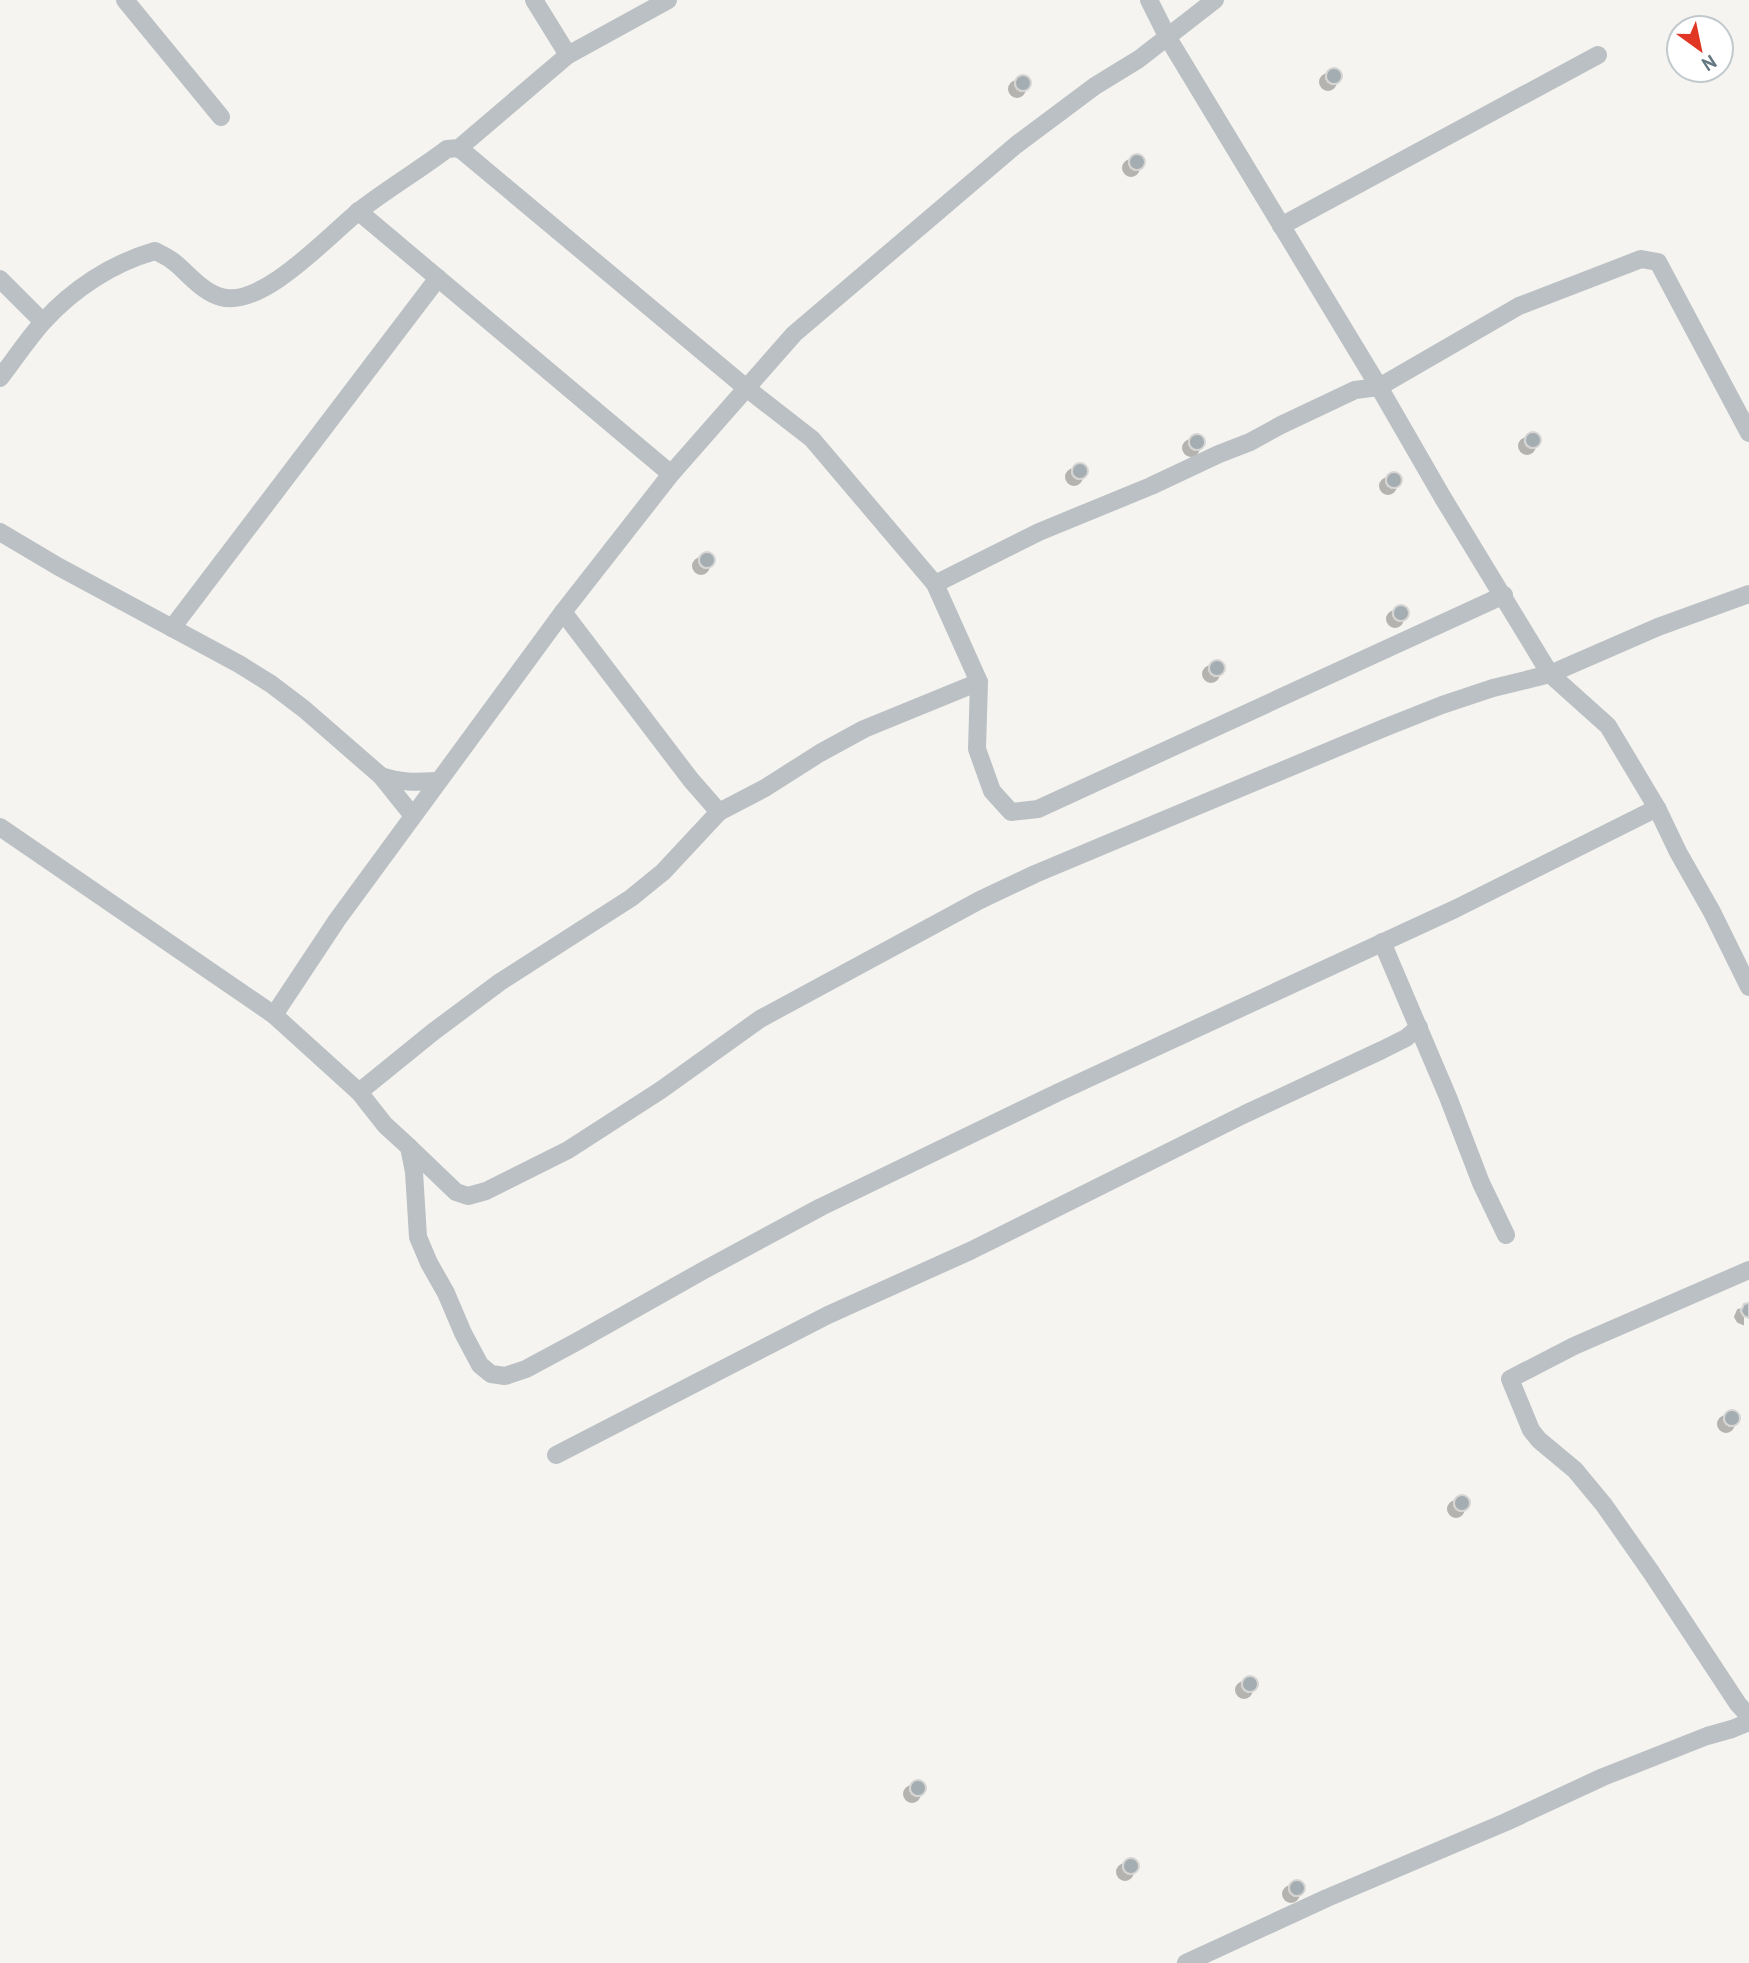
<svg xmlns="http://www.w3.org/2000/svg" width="1749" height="1963" viewBox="0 0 1749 1963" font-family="'PT Sans',sans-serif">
<defs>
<filter id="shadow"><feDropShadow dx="-6" dy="6" stdDeviation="0" flood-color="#0004"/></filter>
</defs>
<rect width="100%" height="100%" fill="#f5f4f0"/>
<g fill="#a4adb1" stroke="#d6d5d3" stroke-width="2" filter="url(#shadow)">
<circle cx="1334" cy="76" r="8"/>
<circle cx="1023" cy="83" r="8"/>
<circle cx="1137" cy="162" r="8"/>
<circle cx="1533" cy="440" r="8"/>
<circle cx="1197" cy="442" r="8"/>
<circle cx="1080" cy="471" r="8"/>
<circle cx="1394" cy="480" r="8"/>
<circle cx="707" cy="560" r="8"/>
<circle cx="1401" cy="613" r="8"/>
<circle cx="1217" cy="668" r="8"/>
<polygon points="1749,1303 1749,1318 1744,1316 1741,1311 1744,1304"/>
<circle cx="1732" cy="1418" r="8"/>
<circle cx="1462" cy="1503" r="8"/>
<circle cx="1250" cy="1684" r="8"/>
<circle cx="918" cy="1788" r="8"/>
<circle cx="1131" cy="1866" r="8"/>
<circle cx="1297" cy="1888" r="8"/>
</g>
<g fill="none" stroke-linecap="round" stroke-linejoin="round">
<g stroke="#bac0c3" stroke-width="18">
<polyline points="125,0 221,117"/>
<polyline points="534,0 568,55"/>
<polyline points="1149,0 1168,38 1379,387 1443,498 1550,674 1608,726 1657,808 1678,852 1712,912 1749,987"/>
<polyline points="459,148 745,387 812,439 935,584 979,682 977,749 992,791 1011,812 1038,809 1504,595"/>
<polyline points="358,211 671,474"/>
<polyline points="1281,226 1598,55"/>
<polyline points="0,279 43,322"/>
<path d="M 0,378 C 14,360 27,340 43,322 C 73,289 112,263 155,251 C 161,254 168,257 174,262 C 188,273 202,292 221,297 C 262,309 329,235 359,211 C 387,189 418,171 447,149 L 459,148 L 568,55 L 668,0"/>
<polyline points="0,532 59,567 239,664 271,684 304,709 381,776 413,816"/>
<polyline points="935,584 1039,532 1151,486 1219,454 1250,442 1281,425 1355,390 1379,387 1519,306 1641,259 1658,262 1749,433"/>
<polyline points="172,628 438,278"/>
<path d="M 381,776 C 400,783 417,782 437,781"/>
<polyline points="719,812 765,788 820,753 864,729 979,682"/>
<polyline points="0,827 274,1015 359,1092 385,1125 409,1147 414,1172 418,1237 429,1263 446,1293 463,1333 480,1365 491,1374 505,1376 526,1369 578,1341 706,1269 821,1207 1059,1092 1455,909 1657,808"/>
<polyline points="1382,942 1448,1097 1481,1183 1506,1235"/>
<polyline points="274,1015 337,920 563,612 671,474 794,334 1016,145 1095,86 1139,59 1215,0"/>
<polyline points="359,1092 433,1032 500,982 631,898 663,872 719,812 691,780 563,612"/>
<polyline points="409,1147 456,1192 468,1196 486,1191 568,1150 661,1090 760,1019 980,900 1035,874 1384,728 1442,705 1493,688 1550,674 1658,627 1749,594"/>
<polyline points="1749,1270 1574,1346 1510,1379 1531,1430 1539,1440 1575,1470 1604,1505 1651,1572 1738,1704 1749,1716"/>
<polyline points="556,1455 828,1315 970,1251 1245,1114 1382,1050 1406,1038 1419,1027"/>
<polyline points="1186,1963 1327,1898 1506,1822 1603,1777 1707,1736 1732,1729 1749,1722"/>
</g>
</g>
<g transform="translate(1700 49) rotate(147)"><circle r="33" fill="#ffffff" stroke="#c1c9cd" stroke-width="2"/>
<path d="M0-5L12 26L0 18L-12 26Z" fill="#e13624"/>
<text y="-10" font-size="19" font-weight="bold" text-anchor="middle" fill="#647881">N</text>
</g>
</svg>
